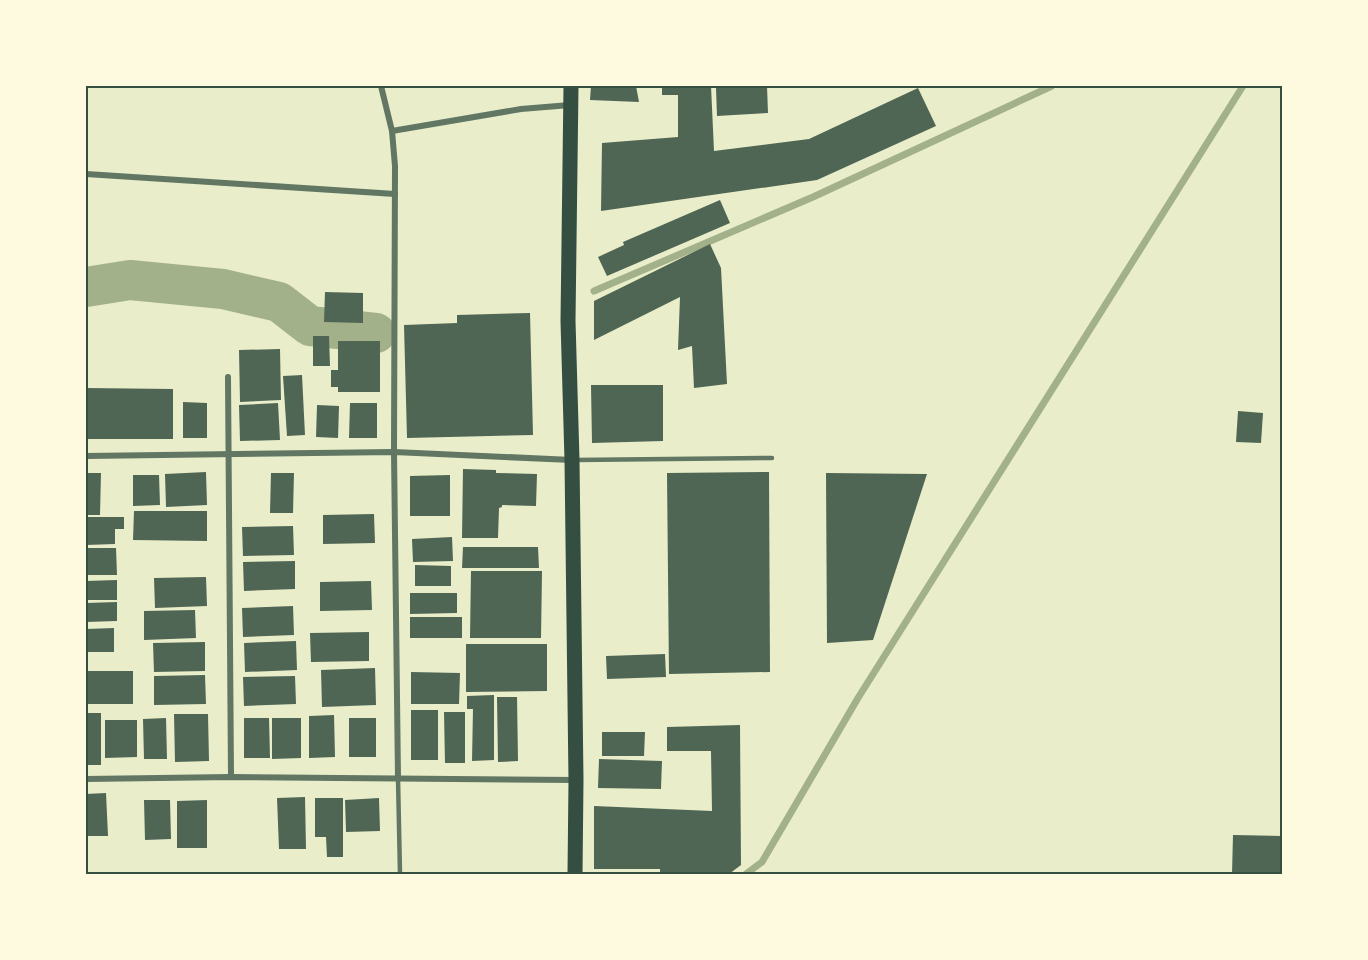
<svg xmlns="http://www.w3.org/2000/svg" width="1368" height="960" viewBox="0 0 1368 960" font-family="Inter,sans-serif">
<rect width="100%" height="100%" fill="#e9edc9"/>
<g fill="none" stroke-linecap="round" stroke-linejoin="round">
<g stroke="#a3b18a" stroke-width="7">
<polyline points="594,291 813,197 1052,86"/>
<polyline points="746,874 762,862 858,698 1243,86"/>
</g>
<polyline stroke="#a3b18a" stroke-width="40" points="86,287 130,280 223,289 279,302 310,326 376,333"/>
</g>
<g fill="#4f6655">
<polygon points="591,86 636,86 639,102 590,100"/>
<polygon points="662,86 711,86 714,151 809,139 918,88 936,126 817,180 601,211 602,143 678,137 678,95 662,95"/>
<polygon points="758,86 767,86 768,113 717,116 716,88"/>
<polygon points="720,200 730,223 607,276 598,257 624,245 623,242"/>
<polygon points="710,244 721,268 727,384 694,388 692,346 678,350 680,297 594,340 594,301"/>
<polygon points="325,292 363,293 363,323 324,322"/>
<polygon points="530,313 533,435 407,438 404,325 457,323 457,315"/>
<polygon points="313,336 329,336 330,366 313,366"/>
<polygon points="338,341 380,341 380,392 338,392 338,387 331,387 331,370 338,370"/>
<polygon points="280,349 281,400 240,402 239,350"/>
<polygon points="302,375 305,435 287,436 283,376"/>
<polygon points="591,385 663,385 663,441 592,443"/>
<polygon points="86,388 173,389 173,439 86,439"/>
<polygon points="183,402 207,403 207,438 183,438"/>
<polygon points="278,403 280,440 240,441 239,405"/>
<polygon points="350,403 377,403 377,438 349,438"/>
<polygon points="317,405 339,406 338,438 316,437"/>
<polygon points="1238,411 1263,413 1261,443 1236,442"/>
<polygon points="463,469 496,470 496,473 537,474 536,506 502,505 502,507 499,508 498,538 462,538"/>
<polygon points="206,472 207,505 166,507 165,474"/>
<polygon points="769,472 770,672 669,674 667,473"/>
<polygon points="86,473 101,473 100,515 86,515"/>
<polygon points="271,473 294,473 293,513 270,513"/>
<polygon points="826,473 927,474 873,640 827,643"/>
<polygon points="133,475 159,475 160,505 133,506"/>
<polygon points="450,475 450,516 410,516 410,476"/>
<polygon points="134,511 207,511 207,541 133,540"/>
<polygon points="374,514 375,543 323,544 323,515"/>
<polygon points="86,517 124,517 124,529 115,529 115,544 86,545"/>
<polygon points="293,526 294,555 243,556 242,527"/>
<polygon points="452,537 453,561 413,562 412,539"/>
<polygon points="463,547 538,547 539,568 462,568"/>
<polygon points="86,548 116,548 117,575 86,575"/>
<polygon points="295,561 295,589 244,591 243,562"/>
<polygon points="415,565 451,566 451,586 415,586"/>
<polygon points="471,571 542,571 541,638 470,638"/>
<polygon points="206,577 207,606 155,608 154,578"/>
<polygon points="117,580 117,600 86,600 86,581"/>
<polygon points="371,581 372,610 320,611 320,582"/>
<polygon points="410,593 457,593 457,613 410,614"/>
<polygon points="117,602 117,621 86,622 86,603"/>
<polygon points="293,606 294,635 243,637 242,608"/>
<polygon points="195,610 196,638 144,640 144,611"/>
<rect x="410" y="617" width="52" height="21"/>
<polygon points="114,628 114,652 86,652 86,629"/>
<polygon points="369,632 369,661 311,662 310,633"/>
<polygon points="296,641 297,670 245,672 244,643"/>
<polygon points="205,642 205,671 154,672 153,643"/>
<polygon points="466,644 547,644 547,691 466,692"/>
<polygon points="665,654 666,677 607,679 606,656"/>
<polygon points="375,668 376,705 322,707 321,670"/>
<rect x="86" y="671" width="47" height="33"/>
<polygon points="411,672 460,673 459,704 411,704"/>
<polygon points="205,675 206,704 154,705 154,676"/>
<polygon points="295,676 296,704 244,706 243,677"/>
<polygon points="494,695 494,760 472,761 473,709 467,709 467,696"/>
<polygon points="497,697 517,697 518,761 498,762"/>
<rect x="411" y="710" width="27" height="50"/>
<polygon points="444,712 465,712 465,763 445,763"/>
<rect x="86" y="713" width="15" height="52"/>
<polygon points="174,714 208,714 209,761 175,762"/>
<polygon points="334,715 335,757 309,758 309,716"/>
<polygon points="166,718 167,759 144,759 143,719"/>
<polygon points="244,718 269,718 270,758 244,758"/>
<polygon points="272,718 301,718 301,758 272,759"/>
<rect x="349" y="718" width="27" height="39"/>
<polygon points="105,720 137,720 137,757 105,758"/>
<polygon points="740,725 741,865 729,874 660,874 660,869 594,869 594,806 712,811 711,751 667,751 667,727"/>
<polygon points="602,732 645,732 644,756 602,756"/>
<polygon points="599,759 662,761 661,789 598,788"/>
<polygon points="106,793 108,836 86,836 86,794"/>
<polygon points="305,797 306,849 279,849 277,798"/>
<polygon points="315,798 343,798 343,857 327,857 326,837 315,837"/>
<polygon points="379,798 380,831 346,832 345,800"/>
<polygon points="144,800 170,800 171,839 145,840"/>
<polygon points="207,800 207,848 177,848 177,801"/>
<polygon points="1233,835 1282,836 1282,874 1232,874"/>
</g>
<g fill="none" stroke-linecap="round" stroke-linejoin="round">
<g stroke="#617663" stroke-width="4.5">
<polyline points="575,460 772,458"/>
<polyline points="398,778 400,874"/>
</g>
<g stroke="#617663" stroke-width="6">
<polyline points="381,86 392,131 395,166 394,452 398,778"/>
<polyline points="392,131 521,109 570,105"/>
<polyline points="86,174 395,194"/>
<polyline points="228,377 231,777"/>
<polyline points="86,456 394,452 572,460"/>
<polyline points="86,779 231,777 576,780"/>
</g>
<polyline stroke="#344e41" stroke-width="15" points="571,86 568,321 572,460 576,780 575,874"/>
</g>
<rect width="1368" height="960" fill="none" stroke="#fefae0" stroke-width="174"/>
<rect x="87" y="87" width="1194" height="786" fill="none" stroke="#344e41" stroke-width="2"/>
</svg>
